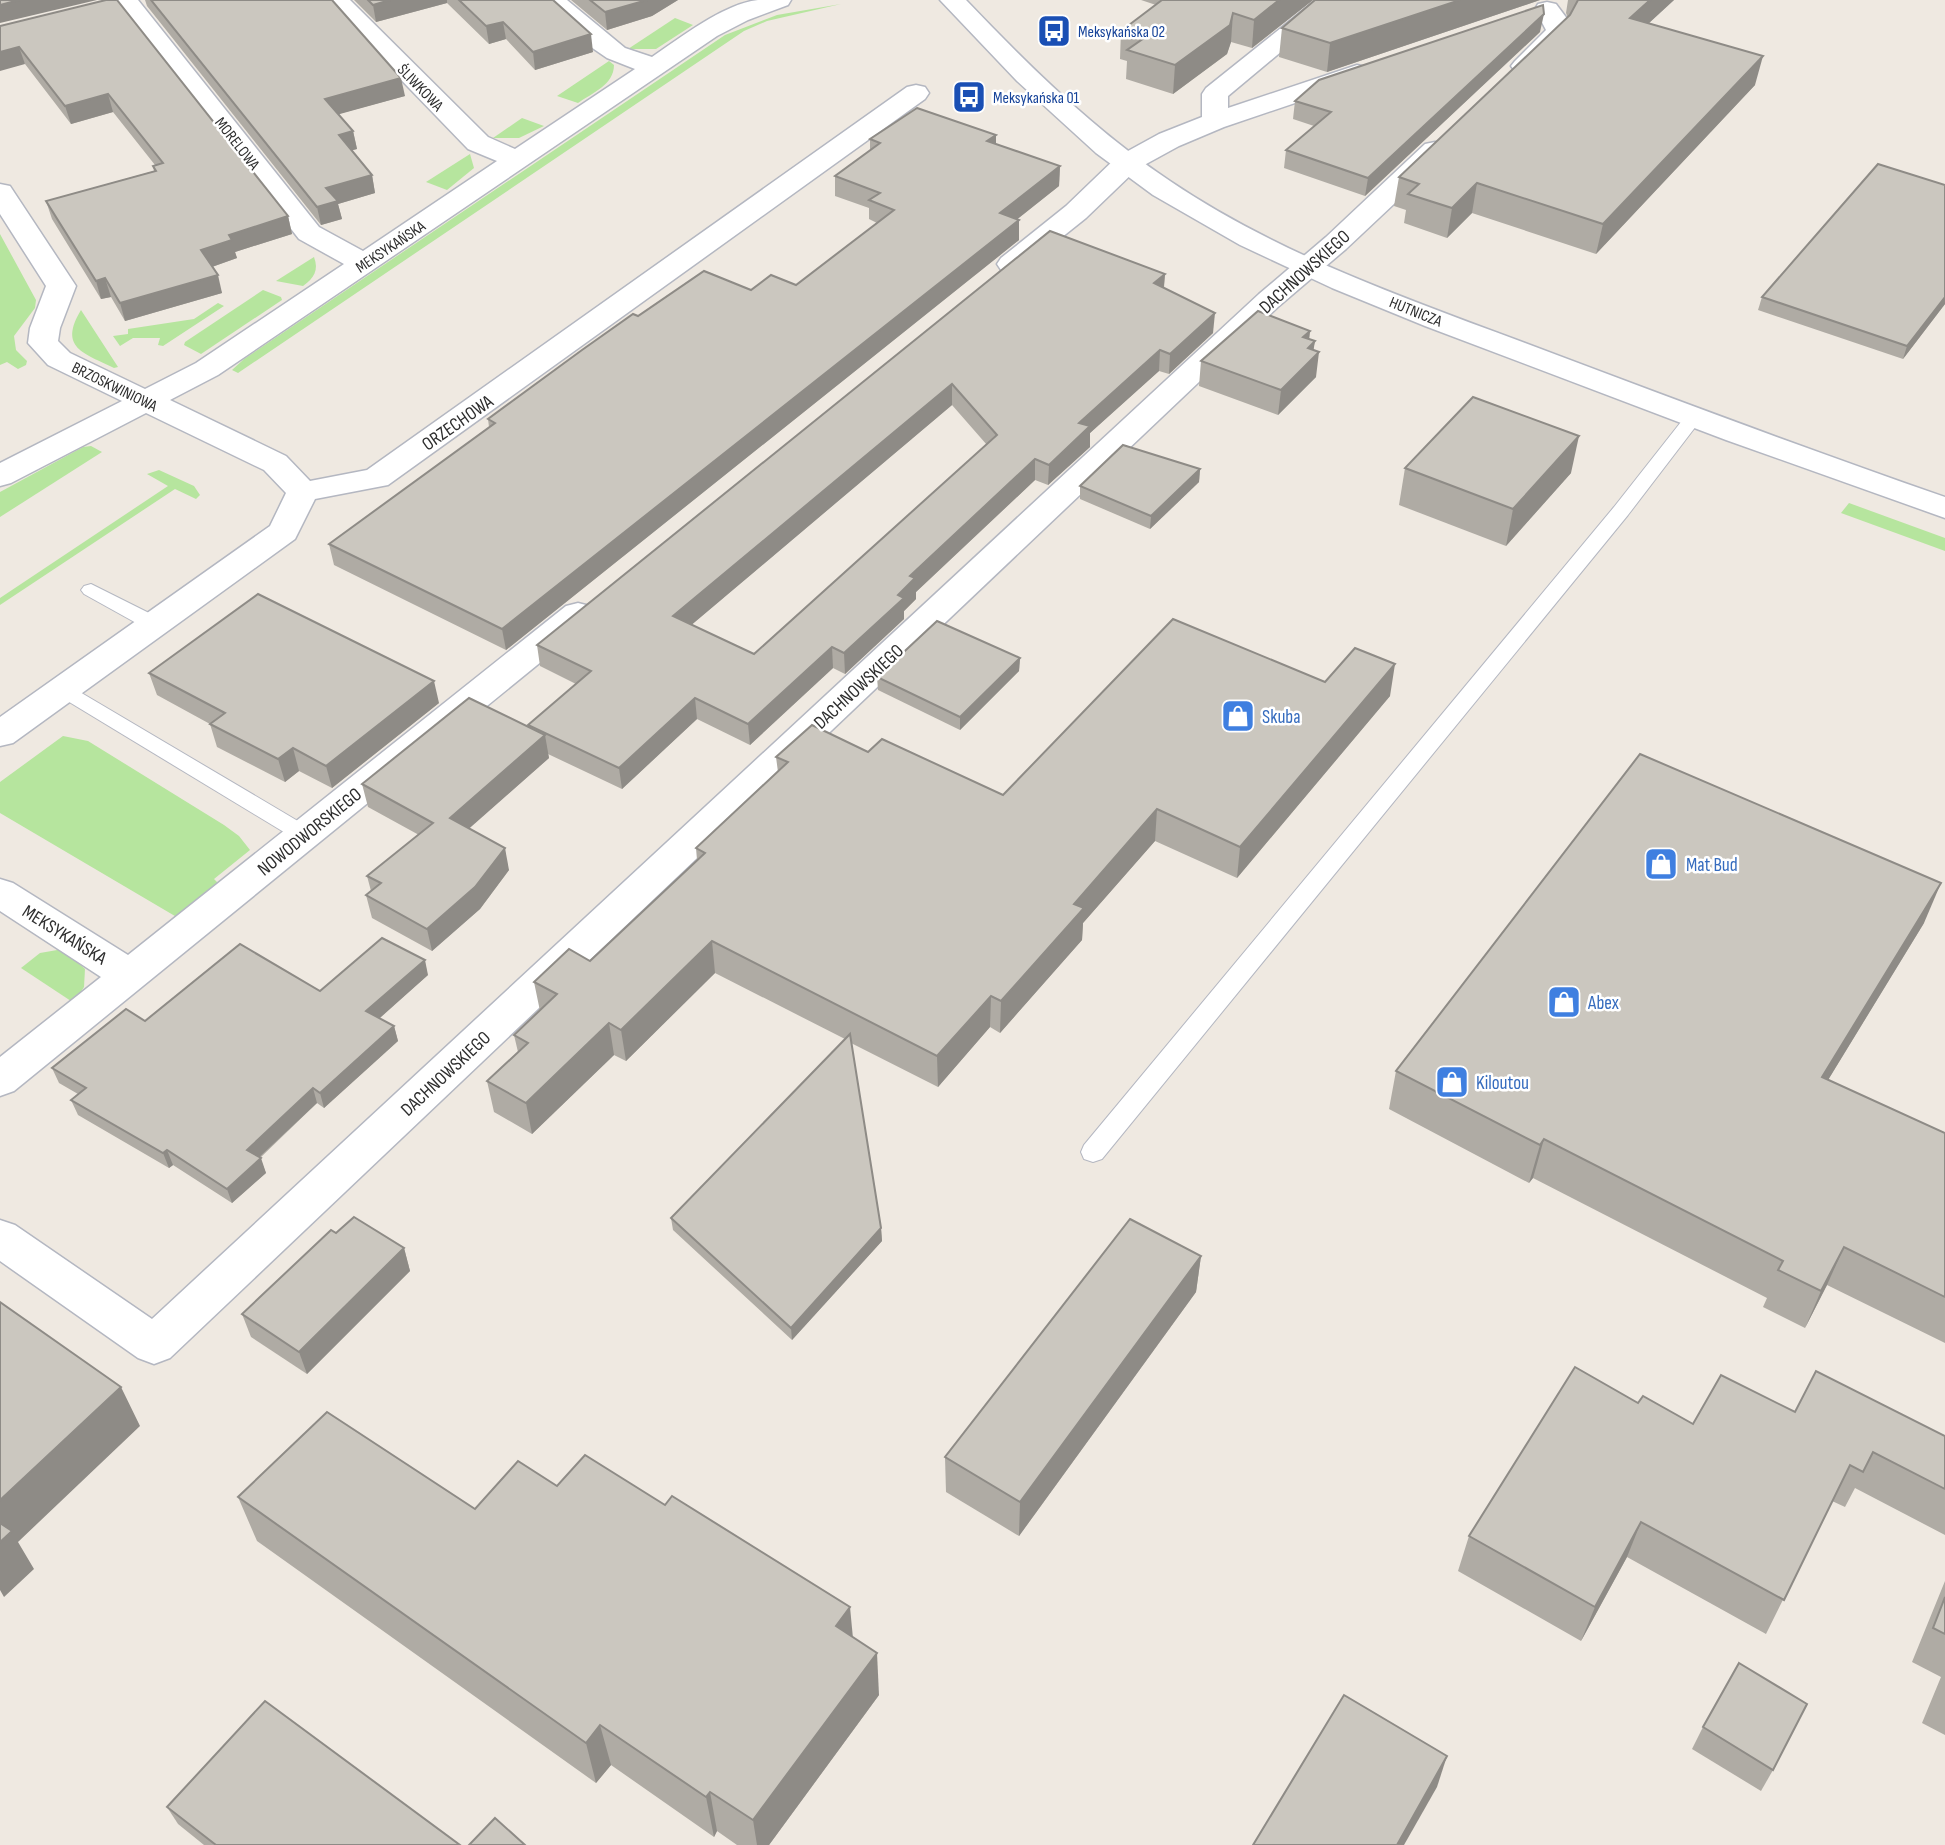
<svg xmlns="http://www.w3.org/2000/svg" width="1945" height="1845" viewBox="0 0 1945 1845" font-family="'Sofia Sans Condensed',sans-serif">
<rect width="100%" height="100%" fill="#efe9e1"/>
<g fill="#b6e59e">
<polygon points="841,4 767,21 744,31 238,373 232,370 244,359 725,35 777,15"/>
<polygon points="675,18 693,25 656,49 628,49"/>
<path d="M 609,61 L 614,65 C 614,85 592,93 578,103 L 557,96 Z"/>
<polygon points="522,118 544,126 519,138 493,138"/>
<polygon points="470,154 474,168 447,190 426,182"/>
<polygon points="0,234 36,300 35,308 14,336 16,350 27,361 26,365 18,369 7,362 0,365"/>
<path d="M 314,257 C 319,270 314,278 303,286 L 276,281 Z"/>
<polygon points="263,290 281,297 282,300 201,354 184,345 185,342"/>
<polygon points="218,303 224,306 163,346 158,345 160,338 133,338 120,346 113,336 128,334 128,329 194,319"/>
<path d="M 81,310 L 118,367 L 114,368 C 84,353 58,348 81,310 Z"/>
<polygon points="91,446 102,452 0,517 0,492 83,447"/>
<polygon points="159,470 194,486 200,495 196,499 175,489 0,605 0,598 168,486 147,474"/>
<polygon points="1849,503 1945,538 1945,551 1841,513"/>
<polygon points="63,736 88,741 224,825 239,836 250,850 214,879 221,886 180,919 0,813 0,782"/>
<polygon points="63,949 85,969 84,987 74,1003 21,968 40,953"/>
</g>
<g fill="none" stroke-linecap="round" stroke-linejoin="round">
<defs>
<g id="service">
<polygon points="1694,411 1703,417 1628,515 1102,1159 1093,1162 1084,1159 1081,1152 1084,1145 1614,507 1688,413"/>
<polygon points="91,584 161,619 164,624 161,629 147,629 84,594 81,590 84,586"/>
<polygon points="63,682 313,830 316,835 313,840 305,843 297,840 56,694 53,689 56,684"/>
</g>
<g id="minor">
<path d="M 117,0 L 138,0 L 319,227 L 363,251 L 497,161 L 468,149 L 324,0 L 350,0 L 488,137 L 515,149 L 635,69 L 607,58 L 591,47 L 540,0 L 567,0 L 625,48 L 652,57 C 680,38 723,4 758,0 C 769,0 781,0 791,0 L 788,5 L 748,20 L 717,36 L 218,375 L 170,400 L 286,456 L 310,481 L 367,470 L 907,87 L 916,85 L 925,87 L 929,93 L 925,99 L 388,485 L 315,499 L 295,539 L 13,743 L 0,746 L 0,717 L 270,526 L 286,493 L 264,470 L 146,413 L 11,483 L 0,486 L 0,463 L 122,401 L 48,365 L 28,343 L 30,328 L 46,286 L 0,214 L 0,184 L 10,186 L 76,286 L 60,328 L 58,341 L 70,353 L 145,389 L 196,363 L 344,264 L 299,239 L 118,8 L 115,3 Z"/>
<polygon points="1316,0 1343,0 1228,96 1228,108 1357,65 1366,67 1370,73 1366,79 1224,127 1179,146 1137,169 1086,218 1021,270 1011,273 1001,270 997,264 1001,258 1066,206 1117,157 1159,134 1202,117 1202,94 1206,88"/>
<polygon points="1547,2 1556,4 1571,24 1572,31 1533,71 1524,74 1515,71 1511,66 1515,61 1546,30 1535,9 1538,4"/>
<polygon points="1435,142 1445,144 1449,150 1445,156 1346,249 1279,306 170,1358 154,1364 138,1358 0,1261 0,1220 15,1225 152,1319 1259,294 1326,237 1425,144"/>
<polygon points="578,603 590,606 595,614 590,622 14,1091 0,1096 0,1057 101,977 0,911 0,879 13,883 128,955 566,606"/>
</g>
<path id="secondary" d="M 940,0 L 966,0 C 1029,66 1094,130 1170,181 C 1278,254 1404,298 1525,343 C 1665,396 1804,448 1945,497 L 1945,518 L 1726,440 L 1425,326 L 1332,288 L 1240,245 L 1153,195 L 1096,153 L 1017,81 Z"/>
</defs>
<use href="#service" stroke="#b4b7c1" stroke-width="2"/>
<use href="#minor" stroke="#b4b7c1" stroke-width="3"/>
<use href="#secondary" stroke="#b4b7c1" stroke-width="3"/>
<use href="#service" fill="#fff" fill-rule="evenodd"/>
<use href="#minor" fill="#fff" fill-rule="evenodd"/>
<use href="#secondary" fill="#fff" fill-rule="evenodd"/>
</g>
<g fill="#afaba4" fill-rule="evenodd">
<polygon points="106,0 288,216 292,234 235,252 237,258 212,267 222,293 125,321 111,297 101,299 52,219 46,201 154,171 153,166 155,165 113,112 71,124 25,64 0,26"/>
<polygon points="145,0 332,0 405,96 338,114 353,131 357,149 351,150 372,175 375,193 338,204 342,219 321,225 147,6"/>
<polygon points="354,0 553,0 593,52 535,70 506,39 489,44 447,3 376,22"/>
<polygon points="571,0 678,0 652,16 607,30"/>
<polygon points="1141,0 1313,0 1252,48 1231,42 1227,54 1173,94 1126,79 1127,61 1120,59 1121,31 1156,5"/>
<polygon points="1540,0 1327,72 1279,57 1282,28"/>
<polygon points="1568,0 1674,0 1649,23 1755,85 1596,254 1472,213 1447,238 1404,223 1406,210 1394,206 1399,177 1568,18 1566,13"/>
<polygon points="1540,32 1365,196 1284,168 1286,150 1314,126 1293,119 1295,101"/>
<polygon points="996,135 996,144 1060,166 1059,186 1017,219 1019,240 506,650 334,565 329,544 489,427 488,419 638,316 751,290 796,285 877,223 869,219 869,208 835,196 835,176 870,150 870,139"/>
<polygon points="1945,185 1945,304 1903,359 1758,310 1762,297"/>
<path d="M 1050,231 L 1165,274 L 1164,288 L 1213,333 L 1169,374 L 1159,371 L 1090,433 L 1090,447 L 1048,485 L 1035,480 L 916,592 L 916,599 L 904,611 L 904,619 L 845,674 L 833,668 L 750,745 L 697,719 L 622,789 L 548,754 L 549,758 L 469,828 L 509,870 L 480,909 L 432,951 L 372,918 L 366,895 L 371,891 L 367,876 L 419,835 L 368,807 L 362,784 L 528,727 L 528,725 L 576,684 L 540,666 L 537,645 ZM 952,405 L 987,445 L 754,654 L 691,625 Z"/>
<polygon points="1310,331 1309,339 1315,341 1313,350 1316,377 1278,415 1199,386 1201,361"/>
<polygon points="1405,468 1571,473 1506,546 1399,505"/>
<polygon points="1200,469 1199,482 1150,529 1080,499 1080,486"/>
<polygon points="1020,658 1019,671 960,730 878,690 877,677"/>
<polygon points="149,673 439,703 332,788 299,771 285,782 217,747 210,724 157,695"/>
<polygon points="1325,682 1390,696 1237,878 1155,841 1083,923 1082,940 1000,1033 990,1027 938,1087 851,1043 881,1228 882,1241 792,1340 673,1230 671,1218 845,1039 715,973 626,1061 614,1055 532,1134 494,1112 487,1081 518,1052 514,1035 540,1011 534,982 590,961 697,860 696,848 778,772 776,757 868,752 1003,795"/>
<polygon points="1924,923 1828,1080 1945,1133 1945,1343 1827,1285 1805,1328 1763,1307 1767,1298 1533,1178 1529,1183 1389,1109 1396,1071"/>
<polygon points="428,975 379,1018 394,1026 398,1041 324,1108 317,1103 260,1158 266,1173 232,1203 173,1165 169,1168 78,1115 71,1100 78,1094 59,1083 52,1068 145,1021"/>
<polygon points="336,1233 404,1248 410,1271 307,1374 251,1337 242,1314"/>
<polygon points="1201,1256 1196,1292 1019,1536 946,1492 945,1457"/>
<polygon points="1638,1403 1693,1424 1795,1412 1945,1436 1945,1535 1855,1488 1845,1507 1832,1501 1766,1634 1627,1557 1581,1641 1458,1571 1469,1536"/>
<polygon points="557,1486 853,1637 879,1695 769,1845 737,1845 717,1831 714,1837 611,1765 596,1783 257,1541 238,1497 475,1509"/>
<polygon points="1945,1581 1945,1735 1922,1723 1941,1677 1912,1662"/>
<polygon points="1703,1727 1773,1770 1761,1791 1692,1749"/>
<polygon points="167,1807 460,1845 204,1845 178,1824"/>
</g>
<g fill="#8e8b86">
<polygon points="19,0 97,0 0,23 0,5"/>
<polygon points="390,0 447,0 447,3 376,22 373,5"/>
<polygon points="647,0 678,0 652,16 607,30 605,12"/>
<polygon points="1279,0 1313,0 1252,48 1254,20"/>
<polygon points="1460,0 1540,0 1327,72 1330,43"/>
<polygon points="1650,0 1674,0 1624,46 1630,18"/>
<polygon points="1233,13 1231,42 1227,54 1173,94 1175,65"/>
<polygon points="1544,14 1540,32 1365,196 1368,178"/>
<polygon points="503,22 506,39 489,44 486,26"/>
<polygon points="591,34 593,52 535,70 533,52"/>
<polygon points="19,47 25,64 0,71 0,52"/>
<polygon points="1763,56 1755,85 1596,254 1603,224"/>
<polygon points="401,78 405,96 329,117 325,99"/>
<polygon points="108,94 113,112 71,124 65,106"/>
<polygon points="353,131 357,149 342,153 339,135"/>
<polygon points="996,135 996,154 987,141"/>
<polygon points="1060,166 1059,186 1000,233 1000,213"/>
<polygon points="372,175 375,193 338,204 342,219 321,225 317,207 326,188"/>
<polygon points="1477,183 1472,213 1447,238 1452,208"/>
<polygon points="288,216 292,234 235,252 237,258 206,269 201,250 229,235"/>
<polygon points="1019,220 1019,240 506,650 502,629"/>
<polygon points="1165,274 1163,295 1154,283"/>
<polygon points="218,275 222,293 125,321 120,303"/>
<polygon points="105,278 111,297 101,299 96,281"/>
<polygon points="1945,297 1945,304 1903,359 1907,346"/>
<polygon points="1215,313 1213,333 1169,374 1170,354"/>
<polygon points="1310,331 1308,348 1315,341 1312,359 1319,352 1316,377 1278,415 1281,390 1303,337"/>
<polygon points="1160,350 1159,371 1090,433 1090,447 1048,485 1049,465 1079,423"/>
<polygon points="952,384 952,405 676,638 673,616"/>
<polygon points="1579,436 1571,473 1506,546 1513,509"/>
<polygon points="1035,459 1035,480 916,592 916,599 904,611 904,619 845,674 844,653 898,595 910,576"/>
<polygon points="1200,469 1199,482 1150,529 1151,516"/>
<polygon points="832,647 833,668 750,745 748,724"/>
<polygon points="1020,658 1019,671 960,730 960,717"/>
<polygon points="1395,664 1390,696 1237,878 1240,847"/>
<polygon points="434,681 439,703 332,788 326,766"/>
<polygon points="695,698 697,719 622,789 619,768"/>
<polygon points="545,735 549,758 455,841 450,818"/>
<polygon points="293,748 299,771 285,782 278,759"/>
<polygon points="1157,809 1155,841 1083,923 1082,940 1000,1033 1001,1001 1074,904"/>
<polygon points="505,848 509,870 480,909 432,951 427,929"/>
<polygon points="1941,883 1924,923 1806,1116 1822,1077"/>
<polygon points="712,941 715,973 626,1061 621,1030"/>
<polygon points="425,960 428,975 371,1026 366,1011"/>
<polygon points="991,996 990,1027 938,1087 937,1056"/>
<polygon points="609,1023 614,1055 532,1134 526,1103"/>
<polygon points="394,1026 398,1041 324,1108 320,1093"/>
<polygon points="313,1088 317,1103 252,1164 247,1150"/>
<polygon points="1544,1139 1533,1178 1529,1183 1540,1145"/>
<polygon points="167,1150 173,1165 169,1168 163,1153"/>
<polygon points="261,1158 266,1173 232,1203 227,1189"/>
<polygon points="881,1228 882,1241 792,1340 791,1328"/>
<polygon points="1844,1247 1827,1285 1805,1328 1821,1291"/>
<polygon points="404,1248 410,1271 307,1374 299,1352"/>
<polygon points="1201,1256 1196,1292 1019,1536 1020,1502"/>
<polygon points="121,1387 140,1426 18,1542 34,1569 4,1597 0,1590 0,1500"/>
<polygon points="1641,1522 1627,1557 1581,1641 1595,1607"/>
<polygon points="850,1607 854,1649 836,1626"/>
<polygon points="877,1653 879,1695 769,1845 757,1845 753,1820"/>
<polygon points="600,1725 611,1765 596,1783 586,1743"/>
<polygon points="1447,1756 1437,1787 1404,1845 1397,1845"/>
<polygon points="710,1792 717,1831 714,1837 706,1797"/>
</g>
<g fill="#cbc7bf" stroke="#8e8b86" stroke-width="2" fill-rule="evenodd">
<polygon points="0,0 19,0 0,5"/>
<polygon points="106,0 117,0 288,216 229,235 232,240 201,250 218,275 120,303 105,278 96,281 46,201 156,171 153,166 163,163 108,94 65,106 19,47 0,52 0,26"/>
<polygon points="151,0 332,0 401,78 325,99 353,131 339,135 372,175 326,188 338,201 317,207"/>
<polygon points="368,0 390,0 373,5"/>
<polygon points="459,0 553,0 591,34 533,52 503,22 486,26"/>
<polygon points="590,0 647,0 605,12"/>
<polygon points="1162,0 1279,0 1254,20 1233,13 1230,25 1175,65 1127,50 1144,38 1121,31"/>
<polygon points="1315,0 1460,0 1330,43 1282,28"/>
<polygon points="1578,0 1650,0 1630,18 1763,56 1603,224 1477,183 1452,208 1408,194 1419,184 1399,177 1570,15"/>
<polygon points="1543,5 1544,14 1368,178 1286,150 1331,112 1295,101 1319,80"/>
<polygon points="917,108 996,135 987,141 1060,166 1000,213 1019,220 502,629 329,544 495,423 488,419 582,350 633,314 638,316 704,271 751,290 771,275 796,285 894,210 869,200 880,193 835,176 880,143 870,139"/>
<polygon points="1878,164 1945,185 1945,297 1907,346 1762,297"/>
<path d="M 1050,231 L 1165,274 L 1154,283 L 1215,313 L 1170,354 L 1160,350 L 1079,423 L 1090,426 L 1049,465 L 1035,459 L 910,576 L 915,578 L 898,595 L 904,598 L 844,653 L 832,647 L 748,724 L 695,698 L 619,768 L 528,725 L 591,671 L 537,645 ZM 952,384 L 997,435 L 754,654 L 673,616 Z"/>
<polygon points="1258,311 1310,331 1303,337 1315,341 1308,348 1319,352 1281,390 1201,361"/>
<polygon points="1473,397 1579,436 1513,509 1405,468"/>
<polygon points="1123,445 1200,469 1151,516 1080,486"/>
<polygon points="258,594 434,681 326,766 293,748 278,759 210,724 225,713 149,673"/>
<polygon points="1173,619 1325,682 1355,648 1395,664 1240,847 1157,809 1074,904 1084,908 1001,1001 991,996 937,1056 712,941 621,1030 609,1023 526,1103 487,1081 528,1043 514,1035 557,994 534,982 569,949 590,961 705,853 696,848 788,762 776,757 812,725 868,752 882,739 1003,795"/>
<polygon points="937,621 1020,658 960,717 877,677"/>
<polygon points="469,698 545,735 450,818 505,848 475,887 427,929 366,895 381,883 367,876 433,823 362,784"/>
<polygon points="1640,754 1941,883 1822,1077 1945,1133 1945,1297 1844,1247 1821,1291 1778,1270 1783,1261 1544,1139 1540,1145 1396,1071"/>
<polygon points="382,938 425,960 366,1011 394,1026 320,1093 313,1088 247,1150 261,1158 227,1189 167,1150 163,1153 71,1100 86,1088 52,1068 126,1009 145,1021 240,944 320,991"/>
<polygon points="850,1034 881,1228 791,1328 671,1218"/>
<polygon points="354,1217 404,1248 299,1352 242,1314 331,1230 336,1233"/>
<polygon points="1130,1219 1201,1256 1020,1502 945,1457"/>
<polygon points="0,1302 121,1387 0,1500"/>
<polygon points="1575,1367 1638,1403 1643,1396 1693,1424 1721,1375 1795,1412 1816,1371 1945,1436 1945,1489 1873,1452 1863,1472 1850,1465 1784,1600 1641,1522 1595,1607 1469,1536"/>
<polygon points="327,1412 475,1509 518,1461 557,1486 585,1455 665,1505 672,1496 850,1607 836,1626 877,1653 753,1820 710,1792 706,1797 600,1725 586,1743 238,1497"/>
<polygon points="0,1523 12,1531 0,1542"/>
<polygon points="1945,1597 1945,1634 1933,1628"/>
<polygon points="1739,1663 1807,1704 1773,1770 1703,1727"/>
<polygon points="1344,1695 1447,1756 1397,1845 1253,1845"/>
<polygon points="265,1701 460,1845 216,1845 167,1807"/>
<polygon points="495,1818 525,1845 469,1845"/>
</g>
<defs>
<symbol id="bus-square" viewBox="-11 -11 22 22"><rect x="-9" y="-9" width="18" height="18" rx="4" fill="#1a4fb4" stroke="#fff"/><path d="M-5-6H5V4H4V6H2V4H-2V6H-4V4H-5ZM-3.5-4V0h7V-4ZM-3.5 1.2v1.5H-2V1.2ZM2 1.2v1.5H3.5V1.2Z" fill="#fff"/></symbol>
<symbol id="shop-square" viewBox="-11 -11 22 22"><rect x="-9" y="-9" width="18" height="18" rx="4" fill="#3f7fe0" stroke="#fff"/><path d="M-5-2.5h2.3a2.7 3.5 0 0 1 5.4 0H5L5.5 6h-11ZM-1.5-2.5h3a1.5 2.3 0 0 0-3 0Z" fill="#fff"/></symbol>
</defs>
<g fill-rule="evenodd">
<use href="#bus-square" x="1035" y="12" width="38" height="38"/>
<use href="#bus-square" x="950" y="78" width="38" height="38"/>
<use href="#shop-square" x="1219" y="697" width="38" height="38"/>
<use href="#shop-square" x="1642" y="845" width="38" height="38"/>
<use href="#shop-square" x="1545" y="983" width="38" height="38"/>
<use href="#shop-square" x="1433" y="1063" width="38" height="38"/>
</g>
<g text-anchor="middle" stroke-width="5" stroke-linejoin="round" paint-order="stroke">
<g font-size="16" fill="#164399" stroke="#fff" text-anchor="start">
<text x="1078" y="37">Meksykańska 02</text>
<text x="993" y="103">Meksykańska 01</text>
</g>
<g font-size="16" fill="#2e2e2e" stroke="#fff">
<text transform="translate(421 87) rotate(46)" y="6">ŚLIWKOWA</text>
<text transform="translate(238 143) rotate(52)" y="6">MORELOWA</text>
<text transform="translate(390 246) rotate(-34)" y="6">MEKSYKAŃSKA</text>
<text transform="translate(1416 311) rotate(22)" y="6">HUTNICZA</text>
<text transform="translate(115 386) rotate(26)" y="6">BRZOSKWINIOWA</text>
</g>
<g font-size="19" fill="#2e2e2e" stroke="#fff">
<text transform="translate(1304 271) rotate(-42)" y="7">DACHNOWSKIEGO</text>
<text transform="translate(457 422) rotate(-35)" y="7">ORZECHOWA</text>
<text transform="translate(858 686) rotate(-43)" y="7">DACHNOWSKIEGO</text>
<text transform="translate(309 831) rotate(-39)" y="7">NOWODWORSKIEGO</text>
<text transform="translate(65 934) rotate(32)" y="7">MEKSYKAŃSKA</text>
<text transform="translate(445 1073) rotate(-43)" y="7">DACHNOWSKIEGO</text>
</g>
<g font-size="19" fill="#366cbe" stroke="#fff" text-anchor="start">
<text x="1262" y="723">Skuba</text>
<text x="1686" y="871">Mat Bud</text>
<text x="1588" y="1009">Abex</text>
<text x="1476" y="1089">Kiloutou</text>
</g>
</g>
</svg>
